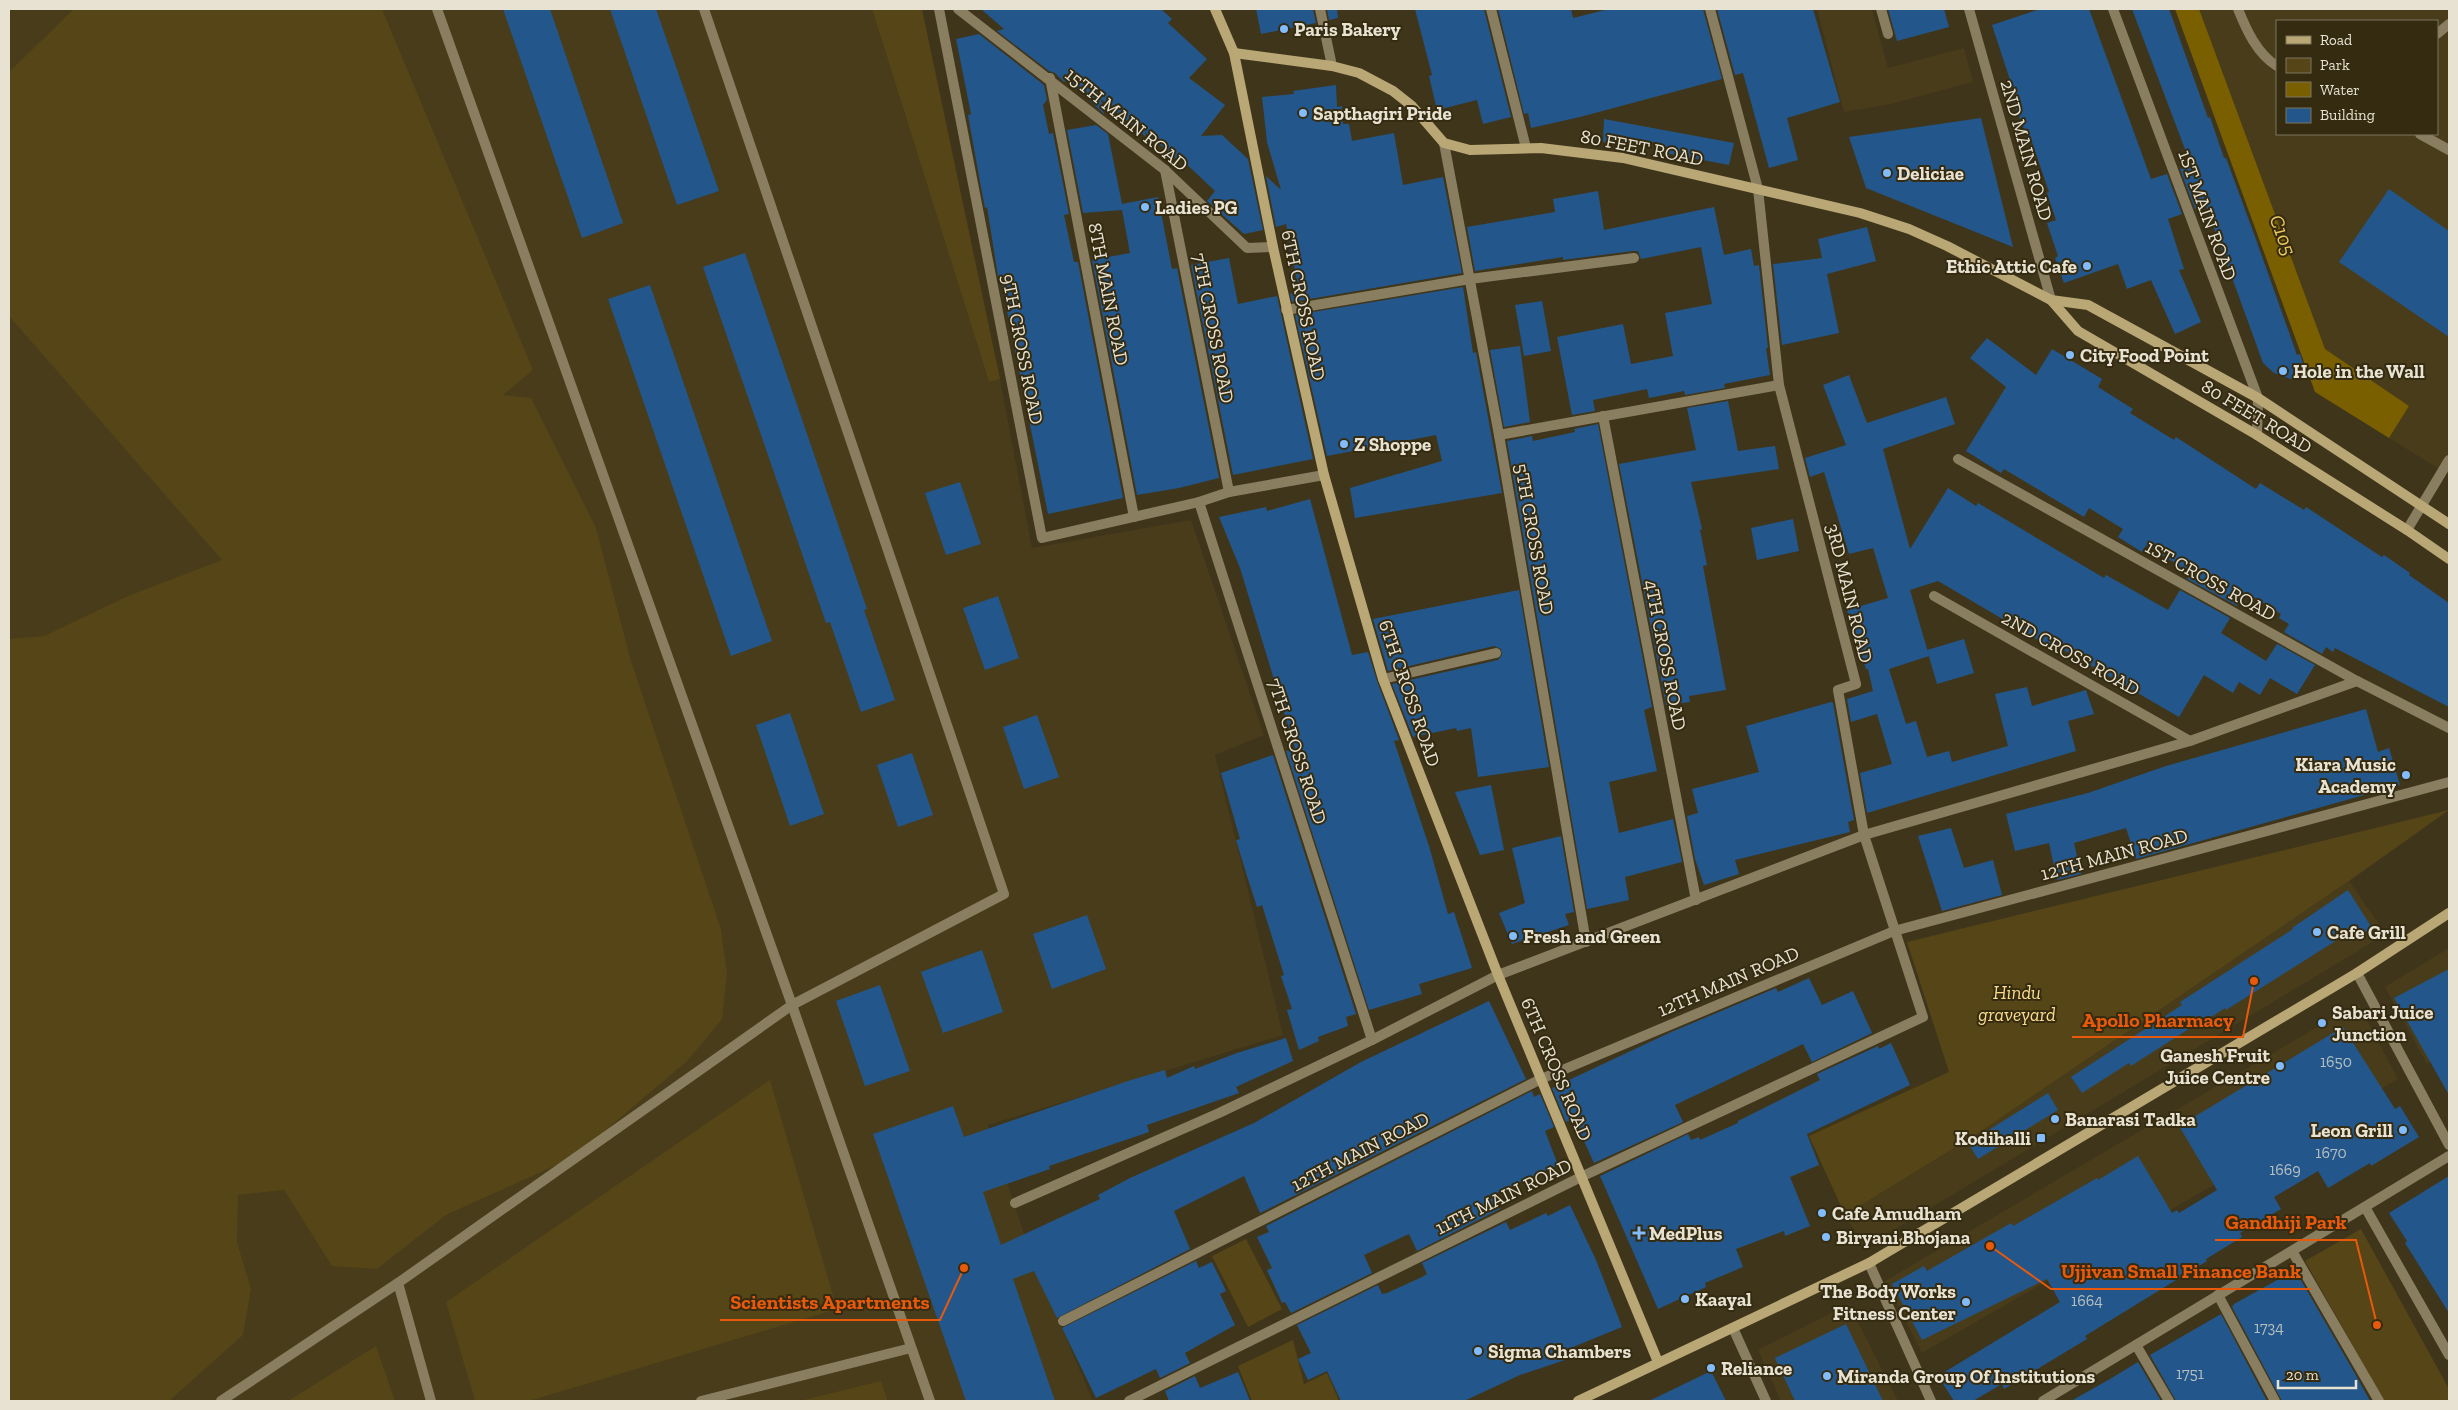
<svg xmlns="http://www.w3.org/2000/svg" width="2458" height="1410" viewBox="0 0 2458 1410" font-family="'Zilla Slab',serif">
<rect width="100%" height="100%" fill="#3f351b"/>
<g fill="#483c1a" fill-rule="evenodd">
<polygon points="9,9 872,9 989,382 1000,379 1032,548 1191,520 1264,735 1215,755 1283,1035 988,1125 1032,1258 1093,1401 9,1401"/>
<polygon points="1817,9 1872,9 1888,68 1964,48 1973,82 1891,104 1844,112"/>
<path d="M 2199,9 L 2449,9 L 2449,475 L 2389,438 L 2409,406 L 2325,349 ZM 2277,21 L 2437,21 L 2437,134 L 2277,134 Z"/>
<polygon points="2349,881 2386,934 1864,1248 1845,1215 1977,1134"/>
<polygon points="2449,948 2449,1051 2427,1064 2385,987"/>
<polygon points="2358,1003 2398,1079 1922,1353 1885,1281"/>
<polygon points="1849,1304 1898,1401 1781,1401 1758,1350"/>
</g>
<g fill="#564516">
<polygon points="74,9 382,9 533,370 503,395 531,398 596,528 631,661 721,929 727,974 722,1019 687,1061 574,1157 446,1215 377,1269 332,1266 284,1190 238,1195 237,1242 251,1289 243,1335 169,1401 9,1401 9,639 44,636 128,596 222,560 9,316 9,72"/>
<polygon points="872,9 922,9 1000,379 989,382"/>
<polygon points="2449,810 2349,881 1977,1134 1845,1215 1809,1136 1949,1072 1907,942"/>
<polygon points="770,1080 837,1309 529,1401 475,1401 446,1302"/>
<polygon points="2361,1229 2449,1389 2449,1401 2384,1401 2305,1261"/>
<polygon points="1246,1239 1282,1309 1248,1327 1212,1256"/>
<polygon points="1293,1340 1304,1384 1327,1373 1339,1401 1252,1401 1238,1366"/>
<polygon points="376,1346 395,1401 288,1401"/>
<polygon points="881,1381 888,1401 800,1401"/>
</g>
<polygon fill="#7a5f00" points="2175,9 2199,9 2325,349 2409,406 2389,438 2315,392"/>
<g fill="#23578b">
<polygon points="503,9 550,9 623,223 582,238"/>
<polygon points="610,9 656,9 719,191 677,205"/>
<polygon points="981,9 1161,9 1172,19 1168,23 1207,59 1189,78 1225,105 1201,136 1222,135 1248,159 1263,230 1244,234 1207,201 1215,191 1181,159 1179,161 1145,132 1146,137 1101,99 1104,114 1067,79 1064,82 1055,73 1049,71 997,31 1004,29"/>
<polygon points="1256,9 1313,9 1316,23 1261,34"/>
<polygon points="1327,9 1337,9 1338,18 1329,20"/>
<polygon points="1415,9 1484,9 1511,117 1483,124 1477,100 1437,110 1429,76 1432,75"/>
<polygon points="1498,9 1571,9 1573,18 1609,9 1703,9 1722,79 1580,117 1531,128 1528,113 1524,114"/>
<polygon points="1717,9 1813,9 1840,102 1787,118 1798,160 1769,168 1743,73 1735,75"/>
<polygon points="1888,9 1944,9 1949,27 1897,41"/>
<polygon points="2040,9 2089,9 2151,179 2167,174 2182,214 2168,219 2184,269 2179,270 2201,322 2175,334 2151,280 2127,289 2118,264 2064,283 2055,258 2058,256 2047,223 2056,220 2047,193 2049,192 2030,136 2027,137 2007,85 2011,83 1992,25"/>
<polygon points="2132,9 2169,9 2208,118 2210,117 2224,158 2226,158 2254,234 2297,355 2300,354 2306,374 2291,379 2274,373 2263,363 2206,206 2195,209 2180,169 2191,165"/>
<polygon points="979,34 1044,85 1047,100 1043,105 1049,134 1053,133 1069,214 1064,215 1074,262 1078,262 1123,498 1048,514 1005,301 1000,276 998,276 987,207 985,208 980,182 968,115 971,114 956,39"/>
<polygon points="1336,85 1337,107 1342,106 1343,124 1349,124 1352,141 1394,133 1403,185 1443,177 1462,273 1292,302 1290,294 1299,292 1286,224 1276,227 1266,176 1281,190 1267,142 1262,97 1294,94 1293,91"/>
<polygon points="1981,118 2013,247 1866,188 1849,137"/>
<polygon points="1604,119 1734,143 1729,165 1655,151 1657,142 1603,142"/>
<polygon points="1096,125 1108,134 1122,204 1158,197 1172,269 1177,268 1219,478 1179,488 1137,495 1092,260 1130,253 1122,210 1083,213 1067,130"/>
<polygon points="2389,189 2449,231 2449,337 2339,262"/>
<polygon points="1598,191 1604,230 1714,207 1724,255 1751,249 1754,266 1759,265 1768,348 1766,348 1770,375 1724,384 1725,388 1685,395 1684,391 1649,398 1647,389 1593,400 1595,411 1572,415 1557,337 1623,324 1631,364 1673,356 1665,313 1712,304 1701,247 1641,259 1638,251 1633,251 1563,260 1563,257 1475,271 1467,227 1555,212 1553,199"/>
<polygon points="1867,227 1876,261 1827,274 1839,333 1782,345 1773,264 1822,258 1818,239"/>
<polygon points="745,253 867,609 864,610 895,700 861,712 830,622 826,623 703,267"/>
<polygon points="1229,258 1238,304 1277,296 1313,459 1233,475 1191,265"/>
<polygon points="650,285 772,641 731,656 608,299"/>
<polygon points="1463,287 1473,353 1476,352 1502,493 1355,518 1350,488 1442,461 1436,435 1327,456 1295,315"/>
<polygon points="1542,301 1551,351 1524,356 1515,305"/>
<polygon points="1987,338 2036,375 2052,349 2102,379 2098,387 2133,409 2130,413 2174,440 2176,437 2256,489 2260,483 2304,510 2306,507 2382,557 2384,555 2410,573 2409,575 2449,603 2449,707 2335,648 2333,652 2326,647 2322,654 2284,632 2289,624 2279,618 2281,614 2246,592 2237,606 2187,579 2191,573 2146,545 2142,552 2118,537 2123,529 2089,508 2084,517 2004,469 2001,473 1966,451 2006,387 1970,358"/>
<polygon points="1520,346 1530,422 1504,427 1490,350"/>
<polygon points="1849,375 1867,423 1946,397 1955,424 1883,449 1910,549 1948,488 1976,506 1978,503 2104,578 2106,575 2168,610 2180,590 2230,618 2221,633 2266,661 2277,644 2315,665 2297,694 2270,678 2260,695 2239,682 2233,693 2204,675 2179,717 2057,646 2055,650 1938,581 1910,590 1929,656 1889,669 1906,724 1916,721 1927,757 1949,751 1952,762 2008,746 1995,694 2027,687 2032,706 2086,690 2094,714 2068,721 2076,751 1867,813 1860,773 1892,764 1877,714 1851,722 1847,699 1873,691 1868,669 1866,669 1860,650 1858,650 1847,610 1888,598 1873,548 1849,554 1824,472 1810,477 1805,458 1846,445 1823,385"/>
<polygon points="1728,401 1738,451 1775,446 1779,469 1691,482 1702,529 1700,530 1707,565 1703,566 1726,690 1689,696 1690,702 1666,705 1619,464 1696,450 1687,408"/>
<polygon points="1598,424 1652,707 1644,710 1657,771 1609,782 1619,833 1673,819 1682,862 1625,877 1629,900 1587,909 1507,441 1532,436 1533,441 1575,432 1574,429"/>
<polygon points="960,482 981,544 946,555 925,493"/>
<polygon points="1310,499 1352,655 1368,652 1377,681 1399,740 1394,741 1429,846 1448,914 1454,912 1472,968 1419,984 1422,994 1369,1010 1286,751 1295,748 1240,568 1219,517 1266,507 1267,511"/>
<polygon points="1793,519 1799,551 1757,560 1751,528"/>
<polygon points="1519,590 1549,767 1478,777 1471,728 1457,731 1456,728 1413,737 1392,684 1498,660 1502,655 1501,649 1494,646 1388,671 1373,619"/>
<polygon points="998,596 1019,658 985,670 963,608"/>
<polygon points="1964,639 1974,673 1937,684 1927,650"/>
<polygon points="1831,702 1833,703 1854,820 1848,822 1850,832 1735,860 1739,874 1704,885 1695,859 1687,816 1698,813 1692,789 1759,772 1746,726"/>
<polygon points="2366,709 2378,752 2389,748 2400,785 2136,859 2126,828 2074,843 2081,874 2057,880 2049,843 2015,851 2006,814 2088,793 2166,766"/>
<polygon points="790,713 824,814 790,826 756,725"/>
<polygon points="1037,715 1059,777 1024,789 1003,727"/>
<polygon points="912,753 933,815 898,827 877,765"/>
<polygon points="1273,755 1356,1014 1346,1017 1348,1026 1318,1037 1319,1041 1299,1050 1287,1010 1292,1009 1281,976 1284,975 1262,905 1257,907 1247,876 1236,840 1240,839 1221,773"/>
<polygon points="1491,785 1504,850 1480,855 1455,792"/>
<polygon points="1951,828 1964,868 1993,860 2002,895 1942,911 1918,836"/>
<polygon points="1561,836 1574,912 1565,914 1569,925 1512,944 1499,913 1525,903 1512,848"/>
<polygon points="2348,890 2372,928 2349,942 2345,935 2226,1010 2225,1008 2196,1027 2195,1025 2131,1066 2129,1063 2082,1093 2071,1077 2182,1005 2180,1002 2293,929 2292,928"/>
<polygon points="1087,915 1106,969 1052,989 1033,934"/>
<polygon points="982,950 1003,1012 943,1033 921,972"/>
<polygon points="2449,969 2449,1095 2394,998"/>
<polygon points="1809,978 1822,1005 1853,991 1872,1033 1812,1062 1803,1044 1675,1105 1683,1122 1594,1163 1574,1119 1566,1122 1552,1088 1669,1033 1776,988 1778,992"/>
<polygon points="880,985 910,1071 865,1086 836,1001"/>
<polygon points="1489,1001 1526,1079 1260,1213 1244,1176 1174,1211 1190,1249 1057,1318 1034,1271 1013,1279 1055,1401 966,1401 873,1134 953,1106 964,1137 1131,1080 1165,1070 1167,1078 1194,1066 1195,1069 1237,1053 1286,1038 1293,1061 1236,1087 1239,1093 1147,1125 1149,1132 1049,1166 1050,1169 983,1192 1001,1245 1100,1199 1098,1195 1130,1178 1254,1123 1361,1062"/>
<polygon points="2343,1027 2395,1109 2400,1106 2419,1137 2371,1166 2370,1163 2328,1188 2318,1171 2274,1197 2281,1209 2240,1233 2242,1237 2206,1259 2207,1261 2085,1336 2087,1339 2004,1389 2002,1384 1973,1401 1954,1401 1938,1376 2060,1302 2047,1279 1922,1340 1892,1284 1924,1266 1927,1271 2011,1223 2013,1226 2097,1178 2098,1180 2138,1156 2172,1213 2177,1210 2179,1213 2217,1190 2179,1126"/>
<polygon points="1891,1043 1910,1085 1807,1134 1819,1165 1790,1177 1810,1226 1785,1236 1784,1231 1736,1249 1743,1267 1705,1283 1706,1287 1658,1309 1600,1176 1688,1134 1691,1140 1699,1137 1700,1140 1738,1123 1738,1121 1820,1080 1817,1074 1878,1046 1879,1049"/>
<polygon points="1532,1091 1534,1097 1540,1094 1554,1127 1545,1131 1558,1165 1494,1194 1500,1209 1417,1251 1409,1234 1364,1255 1372,1273 1291,1313 1285,1302 1282,1303 1267,1270 1272,1268 1257,1237 1269,1232 1266,1226"/>
<polygon points="2048,1093 2058,1110 1978,1159 1968,1143"/>
<polygon points="2449,1176 2449,1313 2405,1243 2407,1241 2389,1213"/>
<polygon points="1570,1205 1596,1260 1622,1327 1568,1349 1571,1358 1520,1375 1464,1401 1341,1401 1327,1371 1308,1380 1298,1359 1311,1353 1297,1325 1378,1285 1382,1294 1387,1293 1422,1277 1427,1274 1422,1263 1506,1222 1510,1230 1546,1213 1548,1216"/>
<polygon points="1196,1261 1199,1268 1212,1262 1226,1291 1220,1294 1235,1325 1185,1353 1190,1363 1160,1378 1156,1369 1096,1398 1062,1328"/>
<polygon points="2295,1270 2354,1372 2370,1401 2282,1401 2232,1307 2234,1304"/>
<polygon points="2221,1314 2267,1401 2176,1401 2150,1355"/>
<polygon points="1846,1324 1883,1401 1795,1401 1775,1358"/>
<polygon points="2138,1362 2161,1401 2071,1401 2110,1379"/>
<polygon points="1711,1371 1726,1401 1649,1401"/>
<polygon points="1238,1372 1250,1401 1169,1401 1165,1391 1195,1376 1200,1388"/>
</g>
<g fill="none" stroke-linecap="round" stroke-linejoin="round">
<g stroke="#8a7e60" stroke-width="10">
<polyline points="437,9 792,1005 930,1401"/>
<path d="M 2238,9 C 2246,29 2257,54 2277,66"/>
<polyline points="2437,34 2449,24"/>
<polyline points="2420,134 2449,150"/>
<polyline points="2407,530 2449,460"/>
<polyline points="398,1283 431,1401"/>
<path d="M 221,1401 L 398,1283 L 792,1005 L 1004,894 C 904,599 806,303 704,9"/>
<polyline points="701,1401 911,1348"/>
</g>
<g stroke="#8a7e60" stroke-width="10">
<polyline points="939,9 1042,538 1199,502"/>
<polyline points="958,9 1165,170 1247,248 1273,247"/>
<polyline points="1320,9 1332,66"/>
<polyline points="1491,9 1526,148"/>
<polyline points="1881,9 1888,34"/>
<polyline points="1969,9 2051,300"/>
<polyline points="2113,9 2258,398 2257,435"/>
<polyline points="1050,78 1134,517"/>
<polyline points="1444,143 1499,435 1586,942"/>
<polyline points="1165,170 1229,492"/>
<polyline points="1286,310 1470,279 1634,258"/>
<polyline points="1603,416 1696,900"/>
<polyline points="1499,435 1779,385"/>
<polyline points="1958,459 2357,681 2449,728"/>
<polyline points="1324,475 1229,492 1199,502 1372,1040"/>
<polyline points="1934,596 2190,741"/>
<polyline points="1383,679 1496,653"/>
<polyline points="2357,973 2449,1145"/>
<polyline points="1015,1203 1219,1113 1372,1040 1498,975 1864,835 2190,741 2357,681"/>
<polyline points="2365,1207 2449,1355"/>
<polyline points="2292,1251 2379,1401"/>
<polyline points="1869,1263 1931,1401"/>
<polyline points="2218,1295 2275,1401"/>
<polyline points="1063,1321 1541,1079 1894,931 2449,782"/>
<polyline points="1733,1328 1766,1401"/>
<polyline points="2136,1345 2169,1401"/>
<polyline points="1129,1401 1583,1176 1923,1017 1864,835 1838,690 1856,684 1779,385 1758,189 1710,9"/>
<polyline points="2043,1401 2449,1156"/>
</g>
<g stroke="#b9a775" stroke-width="10">
<polyline points="1215,9 1234,53 1273,247 1324,475 1383,679 1498,975 1658,1362"/>
<polyline points="1234,53 1332,66 1359,73 1393,91 1412,106 1444,143 1470,150 1541,148 1623,158 1860,213 1909,229 1947,246 2051,300 2078,331 2257,435 2407,530 2449,559"/>
<polyline points="2051,300 2088,305 2258,398 2449,524"/>
<polyline points="1578,1401 1869,1263 2357,973 2449,913"/>
</g>
</g>
<g fill="#83bcfb" stroke="#352b11" stroke-width="2">
<circle cx="1284" cy="29" r="5"/>
<circle cx="1303" cy="113" r="5"/>
<circle cx="1887" cy="173" r="5"/>
<circle cx="1145" cy="207" r="5"/>
<circle cx="2087" cy="266" r="5"/>
<circle cx="2070" cy="355" r="5"/>
<circle cx="2283" cy="371" r="5"/>
<circle cx="1344" cy="444" r="5"/>
<circle cx="2406" cy="775" r="5"/>
<circle cx="2317" cy="932" r="5"/>
<circle cx="1513" cy="936" r="5"/>
<circle cx="2322" cy="1023" r="5"/>
<circle cx="2280" cy="1066" r="5"/>
<circle cx="2055" cy="1119" r="5"/>
<circle cx="2403" cy="1130" r="5"/>
<rect x="2036" y="1133" width="10" height="10" rx="2.5"/>
<circle cx="1822" cy="1213" r="5"/>
<path d="M1636.5 1225.5h5v5h5v5h-5v5h-5v-5h-5v-5h5z"/>
<circle cx="1826" cy="1237" r="5"/>
<circle cx="1685" cy="1299" r="5"/>
<circle cx="1966" cy="1302" r="5"/>
<circle cx="1478" cy="1351" r="5"/>
<circle cx="1711" cy="1368" r="5"/>
<circle cx="1827" cy="1376" r="5"/>
</g>
<g text-anchor="middle" stroke-width="4" stroke-linejoin="round" paint-order="stroke">
<g font-size="16" fill="#b6bfc0">
<text x="2336" y="1067">1650</text>
<text x="2331" y="1158">1670</text>
<text x="2285" y="1175">1669</text>
<text x="2087" y="1306">1664</text>
<text x="2269" y="1333">1734</text>
<text x="2190" y="1379">1751</text>
</g>
<g font-size="19" font-weight="bold" fill="#e7e2d2" stroke="#352b11" text-anchor="start">
<text x="1294" y="36">Paris Bakery</text>
<text x="1313" y="120">Sapthagiri Pride</text>
<text x="1897" y="180">Deliciae</text>
<text x="1155" y="214">Ladies PG</text>
<text x="2077" y="273" text-anchor="end">Ethic Attic Cafe</text>
<text x="2080" y="362">City Food Point</text>
<text x="2293" y="378">Hole in the Wall</text>
<text x="1354" y="451">Z Shoppe</text>
<text x="2396" y="771" text-anchor="end">Kiara Music<tspan x="2396" dy="22">Academy</tspan></text>
<text x="2327" y="939">Cafe Grill</text>
<text x="1523" y="943">Fresh and Green</text>
<text x="2332" y="1019">Sabari Juice<tspan x="2332" dy="22">Junction</tspan></text>
<text x="2270" y="1062" text-anchor="end">Ganesh Fruit<tspan x="2270" dy="22">Juice Centre</tspan></text>
<text x="2065" y="1126">Banarasi Tadka</text>
<text x="2393" y="1137" text-anchor="end">Leon Grill</text>
<text x="2031" y="1145" text-anchor="end">Kodihalli</text>
<text x="1832" y="1220">Cafe Amudham</text>
<text x="1649" y="1240">MedPlus</text>
<text x="1836" y="1244">Biryani Bhojana</text>
<text x="1956" y="1298" text-anchor="end">The Body Works<tspan x="1956" dy="22">Fitness Center</tspan></text>
<text x="1695" y="1306">Kaayal</text>
<text x="1488" y="1358">Sigma Chambers</text>
<text x="1721" y="1375">Reliance</text>
<text x="1837" y="1383">Miranda Group Of Institutions</text>
</g>
<g font-size="19" fill="#e7e2d2" stroke="#352b11">
<text transform="translate(1127 119) rotate(39)" y="7">15TH MAIN ROAD</text>
<text transform="translate(1642 147) rotate(11)" y="7">80 FEET ROAD</text>
<text transform="translate(2027 150) rotate(74)" y="7">2ND MAIN ROAD</text>
<text transform="translate(2208 215) rotate(70)" y="7">1ST MAIN ROAD</text>
<text transform="translate(1109 294) rotate(79)" y="7">8TH MAIN ROAD</text>
<text transform="translate(1304 305) rotate(78)" y="7">6TH CROSS ROAD</text>
<text transform="translate(1214 328) rotate(79)" y="7">7TH CROSS ROAD</text>
<text transform="translate(1023 349) rotate(79)" y="7">9TH CROSS ROAD</text>
<text transform="translate(2257 416) rotate(31)" y="7">80 FEET ROAD</text>
<text transform="translate(1535 539) rotate(80)" y="7">5TH CROSS ROAD</text>
<text transform="translate(2211 580) rotate(29)" y="7">1ST CROSS ROAD</text>
<text transform="translate(1850 593) rotate(76)" y="7">3RD MAIN ROAD</text>
<text transform="translate(2071 653) rotate(29)" y="7">2ND CROSS ROAD</text>
<text transform="translate(1666 655) rotate(79)" y="7">4TH CROSS ROAD</text>
<text transform="translate(1410 693) rotate(71)" y="7">6TH CROSS ROAD</text>
<text transform="translate(1298 751) rotate(72)" y="7">7TH CROSS ROAD</text>
<text transform="translate(2114 854) rotate(-15)" y="7">12TH MAIN ROAD</text>
<text transform="translate(1728 981) rotate(-23)" y="7">12TH MAIN ROAD</text>
<text transform="translate(1557 1069) rotate(67)" y="7">6TH CROSS ROAD</text>
<text transform="translate(1360 1151) rotate(-27)" y="7">12TH MAIN ROAD</text>
<text transform="translate(1503 1196) rotate(-26)" y="7">11TH MAIN ROAD</text>
</g>
<g font-size="19" font-style="italic" fill="#fcdd8c" stroke="#352b11">
<text x="2017" y="999">Hindu<tspan x="2017" dy="22">graveyard</tspan></text>
</g>
<g font-size="20" font-style="italic" fill="#eec85d" stroke="#352b11">
<text transform="translate(2283 235) rotate(70)" y="7">C105</text>
</g>
</g>
<path fill="none" stroke="#e8590c" stroke-width="2" d="M2254 981L2243 1037H2072M2377 1325L2356 1240H2215M1990 1246L2051 1289H2311M964 1268L940 1320H720"/>
<g fill="#e8590c" stroke="#352b11" stroke-width="2">
<circle cx="2254" cy="981" r="5"/>
<circle cx="2377" cy="1325" r="5"/>
<circle cx="1990" cy="1246" r="5"/>
<circle cx="964" cy="1268" r="5"/>
</g>
<g font-size="20" text-anchor="middle" font-weight="bold" fill="#e8590c" stroke="#352b11" stroke-width="4" stroke-linejoin="round" paint-order="stroke">
<text x="2158" y="1027">Apollo Pharmacy</text>
<text x="2286" y="1229">Gandhiji Park</text>
<text x="2181" y="1278">Ujjivan Small Finance Bank</text>
<text x="830" y="1309">Scientists Apartments</text>
</g>
<rect width="2458" height="1410" fill="none" stroke="#e7e2d2" stroke-width="20"/>
<rect x="2276" y="20" width="162" height="115" fill="#352b11" stroke="#7c745e"/>
<rect x="2286" y="36" width="25" height="8" fill="#b9a775" stroke="#7c745e"/>
<text x="2320" y="45" font-size="15" fill="#e7e2d2">Road</text>
<rect x="2286" y="58" width="25" height="15" fill="#564516" stroke="#7c745e"/>
<text x="2320" y="70" font-size="15" fill="#e7e2d2">Park</text>
<rect x="2286" y="82" width="25" height="15" fill="#7a5f00" stroke="#7c745e"/>
<text x="2320" y="95" font-size="15" fill="#e7e2d2">Water</text>
<rect x="2286" y="108" width="25" height="15" fill="#23578b" stroke="#7c745e"/>
<text x="2320" y="120" font-size="15" fill="#e7e2d2">Building</text>
<path d="M2278 1380v8h78v-8" fill="none" stroke="#e7e2d2" stroke-width="2.5"/>
<text x="2286" y="1380" font-size="15" fill="#e7e2d2" stroke="#352b11" stroke-width="4" paint-order="stroke">20 m</text>
</svg>
